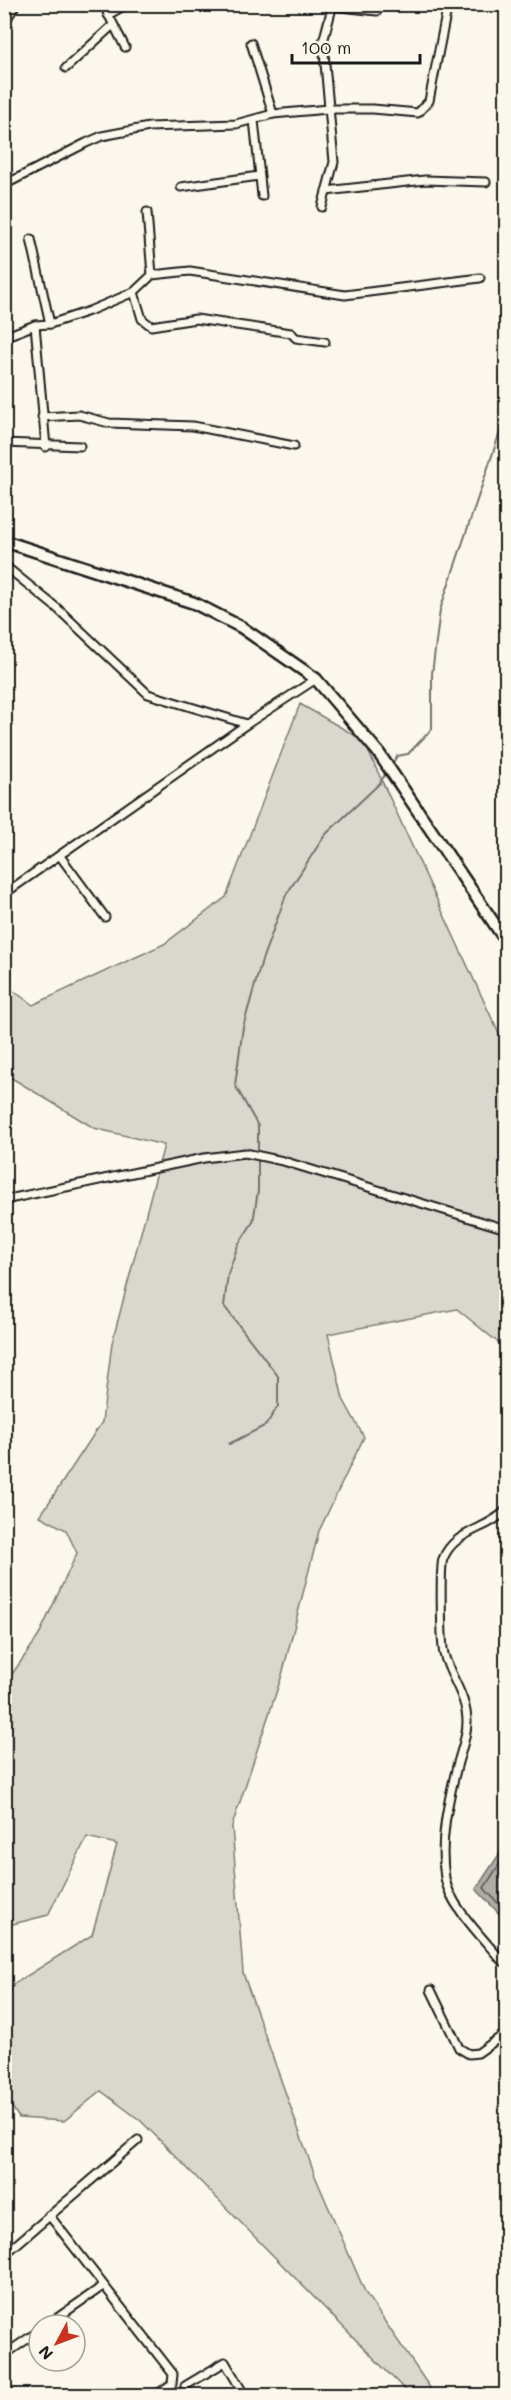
<svg xmlns="http://www.w3.org/2000/svg" width="511" height="2400" viewBox="0 0 511 2400" font-family="Mali,sans-serif">
<rect width="100%" height="100%" fill="#fbf7ec"/>
<filter id="ink" filterUnits="userSpaceOnUse"><feTurbulence type="fractalNoise" baseFrequency=".0167" numOctaves="2"/><feDisplacementMap in="SourceGraphic" scale="12" xChannelSelector="R" yChannelSelector="G"/><feConvolveMatrix kernelMatrix="1 2 1 2 8 2 1 2 1" color-interpolation-filters="sRGB"/></filter>
<g filter="url(#ink)">
<polygon fill="#dad7ce" stroke="#7b7a75" stroke-width="1.5" points="300,704 363,740 506,1049 506,1349 457,1309 328,1334 343,1399 364,1437 319,1531 282,1675 232,1826 243,1973 315,2176 366,2294 435,2395 410,2395 141,2121 101,2091 64,2121 19,2118 5,2096 5,2003 14,1984 92,1935 117,1844 87,1837 48,1915 5,1926 5,1684 38,1637 77,1553 66,1530 40,1516 102,1422 112,1343 164,1145 94,1128 5,1074 5,985 33,1005 164,944 226,897"/>
<polygon fill="#afaca5" stroke="#74726e" stroke-width="1.5" points="506,1844 506,1921 476,1889"/>
<g fill="none" stroke-linecap="round" stroke-linejoin="round">
<polyline stroke="#575653" stroke-width="1.5" points="506,1854 484,1888 506,1912"/>
<g stroke="#74726e" stroke-width="2">
<polyline points="391,766 397,756 408,754 432,729 432,674 440,610 506,414"/>
<polyline points="229,1444 266,1425 278,1406 278,1376 224,1306 228,1274 238,1245 253,1222 258,1191 258,1126 235,1085 243,1027 262,960 286,895 325,835 380,783 387,771"/>
</g>
<defs>
<g id="street">
<polyline points="103,4 125,47"/>
<polyline points="332,6 377,11"/>
<polyline points="108,15 127,4"/>
<polyline points="4,24 16,4"/>
<polyline points="251,43 273,114"/>
<polyline points="66,68 113,25"/>
<polyline points="254,120 262,196"/>
<polyline points="4,185 86,143 102,136 149,127 236,124 273,114 328,109 373,109 418,113 429,101 448,4"/>
<polyline points="181,187 259,176"/>
<polyline points="326,191 425,180 486,182"/>
<polyline points="322,207 334,162 323,42 333,4"/>
<polyline points="147,212 152,275"/>
<polyline points="31,239 50,324"/>
<polyline points="134,292 142,319 151,326 196,319 291,333 296,338 325,342"/>
<polyline points="35,325 46,447"/>
<polyline points="4,337 35,325 50,324 89,311 134,292 152,275 190,271 345,295 480,278"/>
<polyline points="42,417 79,415 109,423 193,426 294,446"/>
<polyline points="4,443 80,446"/>
<polyline points="4,565 58,609 148,694 247,724"/>
<polyline points="60,856 105,917"/>
<polyline points="4,894 247,724 316,679"/>
<polyline points="4,1200 204,1158 245,1153 283,1161 506,1229"/>
<path d="M 506,1510 C 488,1530 454,1530 443,1559 C 440,1568 441,1643 444,1654 C 450,1677 467,1696 467,1722 C 467,1737 461,1751 457,1766 C 448,1802 439,1841 445,1878 C 449,1905 484,1939 501,1960 L 506,1963"/>
<polyline points="431,1990 459,2048 469,2054 478,2053 506,2033"/>
<polyline points="49,2215 173,2374 172,2384 154,2396"/>
<polyline points="4,2255 138,2140"/>
<polyline points="47,2325 103,2286"/>
<polyline points="4,2355 39,2331"/>
<polyline points="185,2386 225,2362 245,2396"/>
</g>
<polyline id="secondary" points="4,541 194,603 241,627 316,679 378,752 506,941"/>
</defs>
<use href="#street" stroke="#1c1c1c" stroke-width="11"/>
<use href="#secondary" stroke="#1c1c1c" stroke-width="15"/>
<use href="#street" stroke="#fbf7ec" stroke-width="7"/>
<use href="#secondary" stroke="#fbf7ec" stroke-width="10"/>
</g>
</g>
<rect width="511" height="2400" fill="none" stroke="#fbf7ec" stroke-width="24"/>
<rect x="12" y="12" width="487" height="2376" fill="none" stroke="#1c1c1c" stroke-width="2" filter="url(#ink)"/>
<g transform="translate(57 2343) rotate(229)"><circle r="28" fill="#fbf7ec" stroke="#a29f99" stroke-width="1.5"/>
<path d="M0-4.5L10 22L0 15L-10 22Z" fill="#c8321e"/>
<text y="-9" font-size="16" font-weight="bold" text-anchor="middle" fill="#1c1c1c">N</text>
</g>
<path d="M292 54v9h128v-9" fill="none" stroke="#1c1c1c" stroke-width="3"/>
<text x="301" y="54" font-size="18" fill="#1c1c1c" stroke="#fbf7ec" stroke-width="4.5" paint-order="stroke">100 m</text>
</svg>
